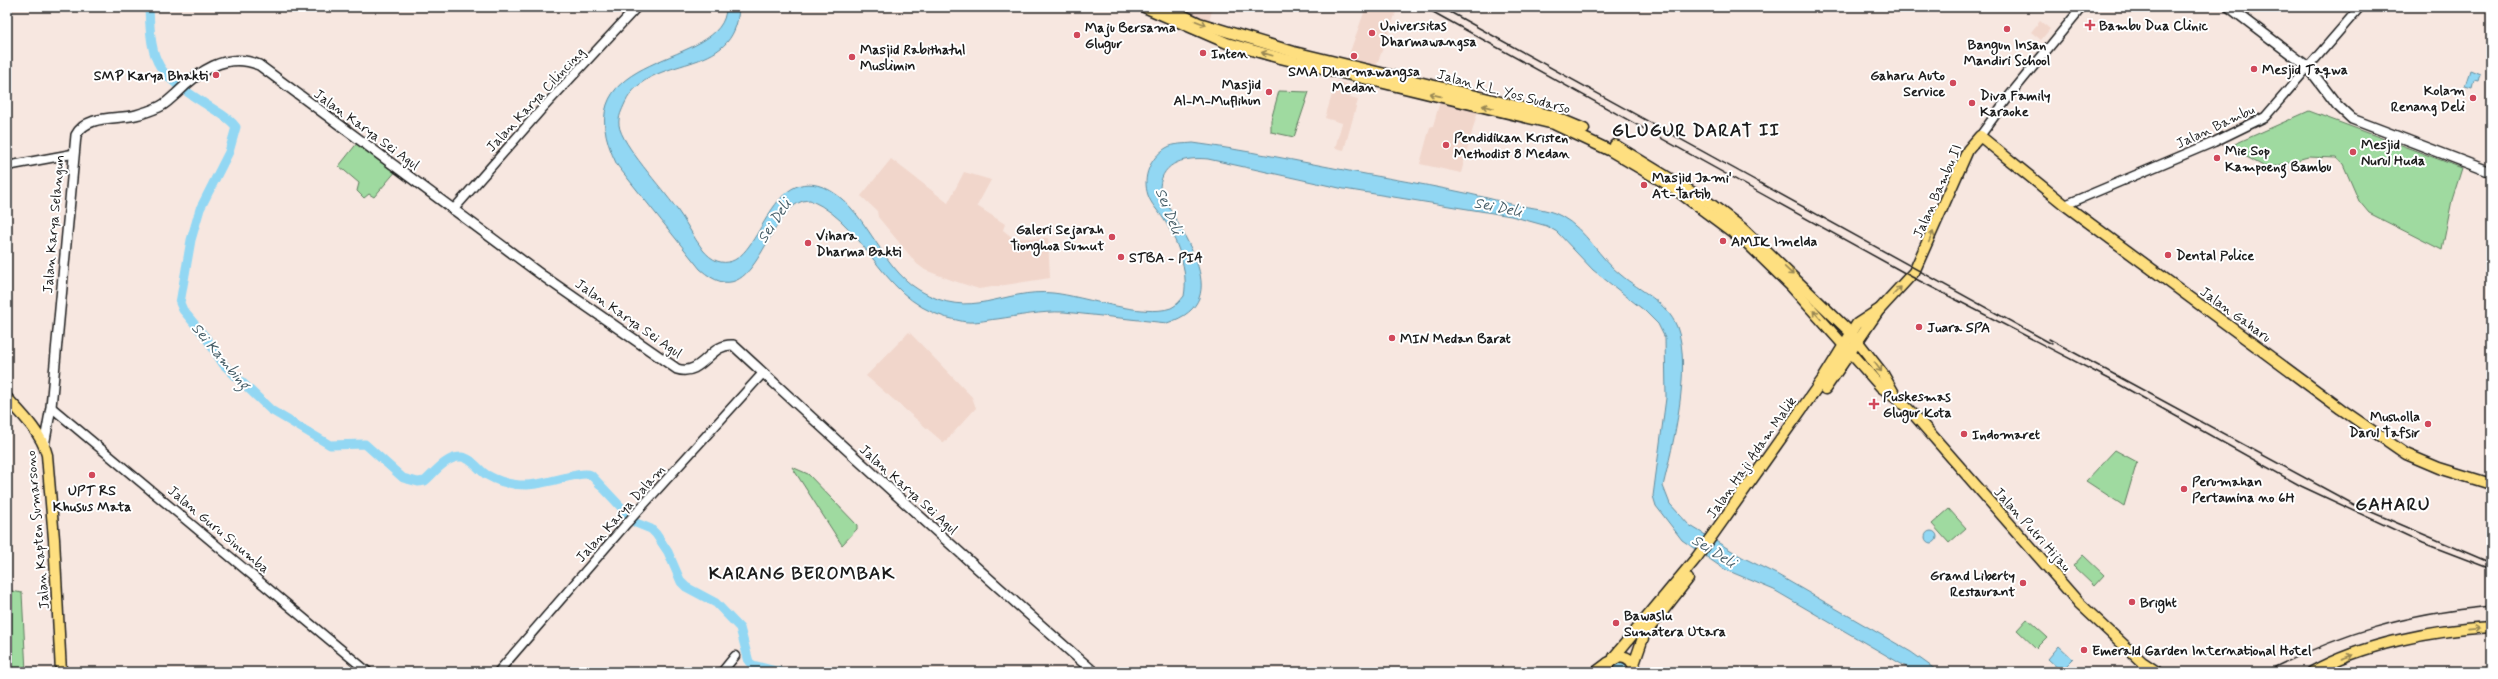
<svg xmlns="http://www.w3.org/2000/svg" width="2498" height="679" viewBox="0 0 2498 679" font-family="Mynerve,sans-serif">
<rect width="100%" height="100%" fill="#f7e7e0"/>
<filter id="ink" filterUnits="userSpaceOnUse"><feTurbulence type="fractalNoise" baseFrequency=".025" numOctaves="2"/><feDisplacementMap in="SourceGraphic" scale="8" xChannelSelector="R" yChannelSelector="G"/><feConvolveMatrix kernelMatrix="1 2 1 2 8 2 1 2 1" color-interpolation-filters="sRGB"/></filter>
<g filter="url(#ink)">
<g fill="#f1d6cb">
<polygon points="1175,7 1213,7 1209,22"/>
<polygon points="1366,7 1398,7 1376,67 1347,60"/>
<polygon points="2040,21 2050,29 2041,40 2031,32"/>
<polygon points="1336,81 1354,86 1350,98 1358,100 1344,150 1335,148 1342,123 1325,118"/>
<polygon points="1440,101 1478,110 1461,173 1420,164 1430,127 1433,126"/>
<polygon points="891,159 948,203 964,172 991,180 977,206 1005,224 1003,230 1013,238 1048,238 1050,278 979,289 954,281 925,270 917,264 878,217 877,211 861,196"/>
<polygon points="909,332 972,397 976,408 944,443 866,376"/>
</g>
<g fill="#9fdaa0" stroke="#5e7b5e">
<polygon points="1279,91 1309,92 1294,137 1271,132 1271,120"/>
<polygon points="2309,111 2462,168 2452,200 2442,250 2369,213 2359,201 2343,164 2336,158 2308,157 2267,168 2228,147"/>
<polygon points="358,142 397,170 374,197 369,194 364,198 357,191 359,183 339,166"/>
<polygon points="2115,450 2137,462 2124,506 2086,481"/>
<polygon points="792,467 808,474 857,525 857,529 842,545"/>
<polygon points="1949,509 1966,528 1949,543 1932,524"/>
<polygon points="2083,555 2104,575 2094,586 2073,566"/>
<polygon points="7,590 22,593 26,672 7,672"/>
<polygon points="2027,619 2047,637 2036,648 2017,630"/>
</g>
<g fill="#92d7f3" stroke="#638c9d">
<path d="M 726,7 L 739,7 C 736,81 650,50 625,103 C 622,110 618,117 619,125 C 621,144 663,189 676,208 C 686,221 693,237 703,250 C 707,255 712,259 717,261 C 760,276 765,165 823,187 C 865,204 879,266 919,290 C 972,322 1002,288 1053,293 C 1083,296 1143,318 1171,308 C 1177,305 1180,301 1184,296 C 1189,270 1177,240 1163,218 C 1158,211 1151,204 1148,195 C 1142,177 1150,158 1166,148 C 1174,143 1185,144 1193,143 C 1245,150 1297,161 1349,171 C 1402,181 1455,189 1507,203 C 1525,208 1545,207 1561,216 C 1587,230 1599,258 1621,275 C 1640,291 1667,302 1677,327 C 1692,367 1673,445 1663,486 L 1670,504 L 1689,525 L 1742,557 L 1778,575 L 1911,652 L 1939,672 L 1915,672 L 1774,590 L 1724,569 L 1682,540 L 1656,506 L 1653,496 L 1666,398 L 1665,338 L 1658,324 L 1645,311 L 1593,270 L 1557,232 L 1547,226 L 1511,216 L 1344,189 L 1208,159 C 1187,157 1162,161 1160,187 C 1174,228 1241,300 1167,323 L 1064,312 C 1041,311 1019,316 997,319 C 985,320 973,324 961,321 C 879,307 873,228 810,200 C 765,200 759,322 700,269 L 617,165 C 558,46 727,71 726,7 Z"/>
<polygon points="2470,70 2480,74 2478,81 2474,80 2472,88 2465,86"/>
<circle cx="1931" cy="537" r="6"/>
<polygon points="2059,646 2073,659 2061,671 2048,659"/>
<polygon points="1621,662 1625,664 1627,672 1613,672 1613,667"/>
</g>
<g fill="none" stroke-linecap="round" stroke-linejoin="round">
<path stroke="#92d7f3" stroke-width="9" d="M 149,7 C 151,67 157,73 207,105 C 217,112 229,117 236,127 L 229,152 L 200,209 L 191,240 L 180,303 L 183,310 L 207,339 L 223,364 L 271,410 L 330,445 L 365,444 L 403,478 L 418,482 L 425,481 C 435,472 446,457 460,457 C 471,456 479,471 487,475 C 499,482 512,485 526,485 C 544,486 581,470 591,475 L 636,523 L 651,529 L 656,534 L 668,552 L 681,582 L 686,587 L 716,603 L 740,628 L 749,662 L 753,665 L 780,672"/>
<defs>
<g id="tertiary">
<polyline points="1980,136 2010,95 2082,7"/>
<polyline points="7,166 72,154"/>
<polyline points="2065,205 2214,142 2265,117 2360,7"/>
<polyline points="453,210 540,111 637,7"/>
<polyline points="51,407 368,672"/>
<polyline points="498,672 627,523 763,373"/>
<polyline points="722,672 735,656"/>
</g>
<g id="secondary">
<polyline points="2229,7 2308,67 2337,105 2352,119 2491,172"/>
<path d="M 44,446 L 51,407 L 76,135 C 87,114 117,120 136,115 C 144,113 152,110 159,107 C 166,104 170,99 176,94 C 198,72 226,51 259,65 L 543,276 L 677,369 C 702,377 710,343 733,345 C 852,455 972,565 1094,672"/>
</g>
<g id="primary">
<polyline points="1144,7 1227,43 1280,58 1554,124 1609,150 1672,187 1746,242 1790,285 1881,387 1896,397 1916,417 2079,603 2142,662 2157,672"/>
<polyline points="1165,7 1199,23 1294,52 1489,99 1553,116 1584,129"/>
<polyline points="1615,145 1708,202 1742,228 1851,333 1883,374 1896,397"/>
<polyline points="1825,389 1879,310"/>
<polyline points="1614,657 1697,557 1823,379 1857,324 1880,309 1914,272 1968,150 1980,136 2065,205 2341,409 2406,454 2439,468 2491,484"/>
<polyline points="1634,664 1644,635 1688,579"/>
<polyline points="1596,672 1608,663"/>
<path d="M 1607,672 L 1608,663 L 1620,656 C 1629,657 1635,662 1634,672"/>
<path d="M 2312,672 C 2362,644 2434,630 2491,627"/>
</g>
<path id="trunk" d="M 7,398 C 22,414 42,434 47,455 L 54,539 L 61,672"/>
</defs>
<use href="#tertiary" stroke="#1c1c1c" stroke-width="11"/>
<use href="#secondary" stroke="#1c1c1c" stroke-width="12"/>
<use href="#primary" stroke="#1c1c1c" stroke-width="13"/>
<use href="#trunk" stroke="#1c1c1c" stroke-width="13"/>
<use href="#tertiary" stroke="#fff" stroke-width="8"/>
<use href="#secondary" stroke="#fff" stroke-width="9"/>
<use href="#primary" stroke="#fedf80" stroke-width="10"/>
<use href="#trunk" stroke="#fedf80" stroke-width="10"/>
<g stroke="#1c1c1c" stroke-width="1.5">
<polyline points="1424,7 1912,277 2113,381 2301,486 2423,543 2491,569"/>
<polyline points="1441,7 2052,344"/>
<polyline points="2049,339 2355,505 2491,563"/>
<path d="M 2265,672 C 2341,633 2406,614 2491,606"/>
</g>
</g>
<defs><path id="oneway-shaft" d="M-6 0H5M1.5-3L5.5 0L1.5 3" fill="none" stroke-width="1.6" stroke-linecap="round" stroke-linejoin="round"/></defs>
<g stroke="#988753">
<use href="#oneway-shaft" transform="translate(1201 23) rotate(21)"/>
<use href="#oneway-shaft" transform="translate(1267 54) rotate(-164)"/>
<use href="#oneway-shaft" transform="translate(1435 95) rotate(-167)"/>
<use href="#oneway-shaft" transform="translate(1488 107) rotate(-167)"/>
<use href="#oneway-shaft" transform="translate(1931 237) rotate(-67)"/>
<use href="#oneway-shaft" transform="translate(1789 271) rotate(43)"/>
<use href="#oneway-shaft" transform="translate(1897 291) rotate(-45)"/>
<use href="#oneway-shaft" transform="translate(1817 315) rotate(-132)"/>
<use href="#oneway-shaft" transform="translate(1878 367) rotate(53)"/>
<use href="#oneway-shaft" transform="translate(2474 629) rotate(-6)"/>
<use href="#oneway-shaft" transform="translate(2348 657) rotate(-19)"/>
</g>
</g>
<g fill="#d1495b" stroke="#fff" stroke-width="1.5">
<path d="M2088 19h4v4h4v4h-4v4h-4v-4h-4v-4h4z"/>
<circle cx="2007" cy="29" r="4"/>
<circle cx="1372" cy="33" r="4"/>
<circle cx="1077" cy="35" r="4"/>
<circle cx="1203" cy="53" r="4"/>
<circle cx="1354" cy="56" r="4"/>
<circle cx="852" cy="57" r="4"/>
<circle cx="2254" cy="69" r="4"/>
<circle cx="216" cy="75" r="4"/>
<circle cx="1953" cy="83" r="4"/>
<circle cx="1269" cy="92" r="4"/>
<circle cx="2473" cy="98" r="4"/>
<circle cx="1972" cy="103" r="4"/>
<circle cx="1446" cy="145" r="4"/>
<circle cx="2353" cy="152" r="4"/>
<circle cx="2217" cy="158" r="4"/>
<circle cx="1644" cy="185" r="4"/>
<circle cx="1112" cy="237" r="4"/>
<circle cx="1723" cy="241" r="4"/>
<circle cx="808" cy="243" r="4"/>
<circle cx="2168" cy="255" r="4"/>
<circle cx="1121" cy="257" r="4"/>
<circle cx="1919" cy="327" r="4"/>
<circle cx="1392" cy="338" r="4"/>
<path d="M1872 398h4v4h4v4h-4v4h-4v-4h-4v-4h4z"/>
<circle cx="2428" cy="424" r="4"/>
<circle cx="1964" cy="434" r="4"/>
<circle cx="92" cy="475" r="4"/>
<circle cx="2184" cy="489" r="4"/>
<circle cx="2023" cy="583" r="4"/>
<circle cx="2132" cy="602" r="4"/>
<circle cx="1616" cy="623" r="4"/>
<circle cx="2084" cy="650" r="4"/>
</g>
<g text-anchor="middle" stroke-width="4" stroke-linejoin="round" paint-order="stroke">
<g font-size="14" font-weight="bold" fill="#1c1c1c" stroke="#fff" text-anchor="start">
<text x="1380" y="30">Universitas<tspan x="1380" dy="16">Dharmawangsa</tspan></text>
<text x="2099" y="30">Bambu Dua Clinic</text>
<text x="1085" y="32">Maju Bersama<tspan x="1085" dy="16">Glugur</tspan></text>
<text x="2007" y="49" text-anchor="middle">Bangun Insan<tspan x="2007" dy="16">Mandiri School</tspan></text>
<text x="860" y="54">Masjid Rabithatul<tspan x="860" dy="16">Muslimin</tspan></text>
<text x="1211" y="58">Inten</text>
<text x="2262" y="74">Mesjid Taqwa</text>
<text x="1354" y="76" text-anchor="middle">SMA Dharmawangsa<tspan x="1354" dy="16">Medan</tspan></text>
<text x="208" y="80" text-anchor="end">SMP Karya Bhakti</text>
<text x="1945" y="80" text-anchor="end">Gaharu Auto<tspan x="1945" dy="16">Service</tspan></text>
<text x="1261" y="89" text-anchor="end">Masjid<tspan x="1261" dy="16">Al-M-Muflihun</tspan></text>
<text x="2465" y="95" text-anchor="end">Kolam<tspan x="2465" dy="16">Renang Deli</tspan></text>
<text x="1980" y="100">Diva Family<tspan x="1980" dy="16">Karaoke</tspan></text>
<text x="1454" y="142">Pendidikan Kristen<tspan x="1454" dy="16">Methodist 8 Medan</tspan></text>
<text x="2361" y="149">Mesjid<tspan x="2361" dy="16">Nurul Huda</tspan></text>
<text x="2225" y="155">Mie Sop<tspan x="2225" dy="16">Kampoeng Bambu</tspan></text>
<text x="1652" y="182">Masjid Jami'<tspan x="1652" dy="16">At-Tartib</tspan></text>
<text x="1104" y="234" text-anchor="end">Galeri Sejarah<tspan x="1104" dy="16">Tionghoa Sumut</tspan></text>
<text x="816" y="240">Vihara<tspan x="816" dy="16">Dharma Bakti</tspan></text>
<text x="1731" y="246">AMIK Imelda</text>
<text x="2176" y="260">Dental Police</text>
<text x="1129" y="262">STBA - PIA</text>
<text x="1927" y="332">Juara SPA</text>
<text x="1400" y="343">MIN Medan Barat</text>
<text x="1883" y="401">Puskesmas<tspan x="1883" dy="16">Glugur Kota</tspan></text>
<text x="2420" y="421" text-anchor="end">Musholla<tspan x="2420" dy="16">Darul Tafsir</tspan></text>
<text x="1972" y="439">Indomaret</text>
<text x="2192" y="486">Perumahan<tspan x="2192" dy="16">Pertamina no 6H</tspan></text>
<text x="92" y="495" text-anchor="middle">UPT RS<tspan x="92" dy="16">Khusus Mata</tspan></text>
<text x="2015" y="580" text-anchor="end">Grand Liberty<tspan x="2015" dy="16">Restaurant</tspan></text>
<text x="2140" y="607">Bright</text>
<text x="1624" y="620">Bawaslu<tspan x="1624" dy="16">Sumatera Utara</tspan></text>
<text x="2092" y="655">Emerald Garden International Hotel</text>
</g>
<g font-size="14" fill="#1c1c1c" stroke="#fff">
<text transform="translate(1504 91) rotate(15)" y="5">Jalan K.L. Yos Sudarso</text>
<text transform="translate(535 99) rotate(-47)" y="5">Jalan Karya Cilincing</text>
<text transform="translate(2215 126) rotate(-25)" y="5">Jalan Bambu</text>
<text transform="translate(367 129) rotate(36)" y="5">Jalan Karya Sei Agul</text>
<text transform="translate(1937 191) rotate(-66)" y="5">Jalan Bambu II</text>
<text transform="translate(53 224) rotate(-85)" y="5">Jalan Karya Selangun</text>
<text transform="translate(2236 314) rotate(36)" y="5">Jalan Gaharu</text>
<text transform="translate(629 318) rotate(35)" y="5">Jalan Karya Sei Agul</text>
<text transform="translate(1751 457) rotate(-55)" y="5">Jalan Haji Adam Malik</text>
<text transform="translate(909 489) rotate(42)" y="5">Jalan Karya Sei Agul</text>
<text transform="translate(620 513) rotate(-48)" y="5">Jalan Karya Dalam</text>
<text transform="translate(219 529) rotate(40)" y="5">Jalan Guru Sinumba</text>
<text transform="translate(2033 529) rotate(48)" y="5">Jalan Putri Hijau</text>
<text transform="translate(37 530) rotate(-95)" y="5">Jalan Kapten Sumarsono</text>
</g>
<g font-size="15" font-style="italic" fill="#455d67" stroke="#fff">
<text transform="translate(1498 207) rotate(11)" y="5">Sei Deli</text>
<text transform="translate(1169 211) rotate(68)" y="5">Sei Deli</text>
<text transform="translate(774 221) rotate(-57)" y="5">Sei Deli</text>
<text transform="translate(221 356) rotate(50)" y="5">Sei Kambing</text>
<text transform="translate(1714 551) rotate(32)" y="5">Sei Deli</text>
</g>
<g font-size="18" font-weight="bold" letter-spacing="1" fill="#1c1c1c" stroke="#fff">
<text x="1696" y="136">GLUGUR DARAT II</text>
<text x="2393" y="510">GAHARU</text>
<text x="802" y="579">KARANG BEROMBAK</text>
</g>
</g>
<rect width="2498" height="679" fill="none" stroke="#fff" stroke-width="24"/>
<rect x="12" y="12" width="2474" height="655" fill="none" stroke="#1c1c1c" stroke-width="1.5" filter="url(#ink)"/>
</svg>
